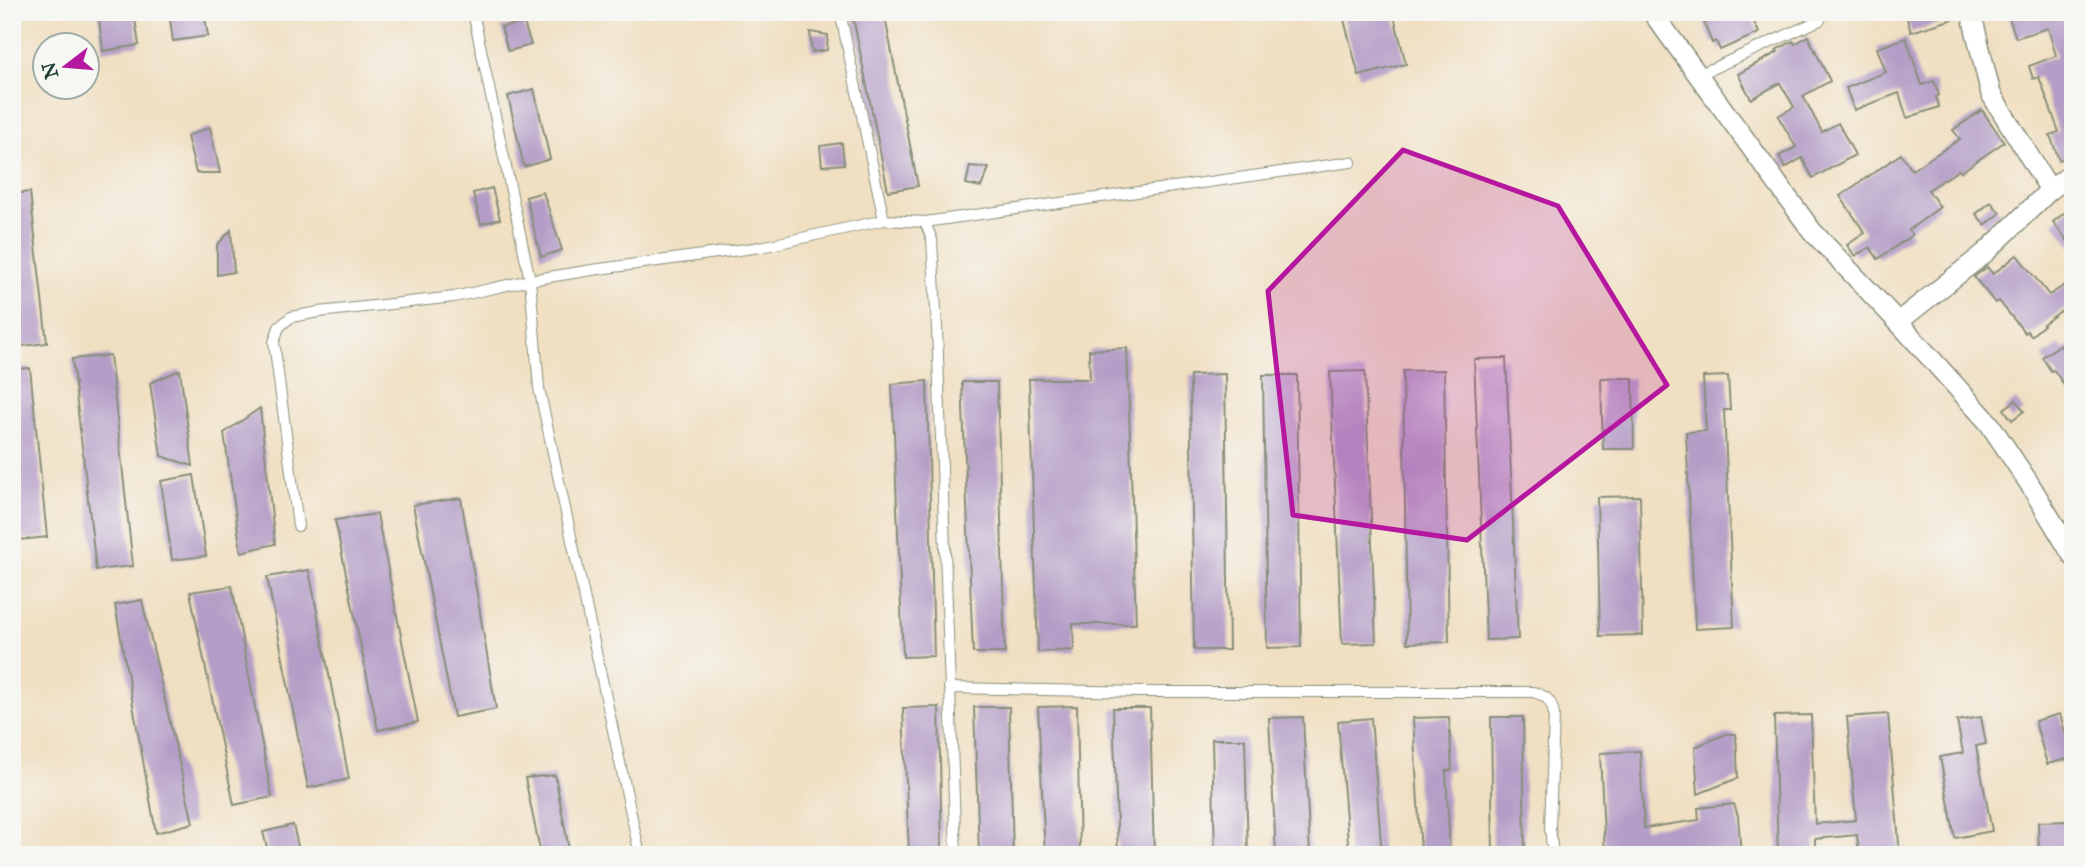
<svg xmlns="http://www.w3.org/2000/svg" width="2085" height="867" viewBox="0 0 2085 867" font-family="'IM FELL Great Primer',serif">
<rect width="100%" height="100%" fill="#f6f6f2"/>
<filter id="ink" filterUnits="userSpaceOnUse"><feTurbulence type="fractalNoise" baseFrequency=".0143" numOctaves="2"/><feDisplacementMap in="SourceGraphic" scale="14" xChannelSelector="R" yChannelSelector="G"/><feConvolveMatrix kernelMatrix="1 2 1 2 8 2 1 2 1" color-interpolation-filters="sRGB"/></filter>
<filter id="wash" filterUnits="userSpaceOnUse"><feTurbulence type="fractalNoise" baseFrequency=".00686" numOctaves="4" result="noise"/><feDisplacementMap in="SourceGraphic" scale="28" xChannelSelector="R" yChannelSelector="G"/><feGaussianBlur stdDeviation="1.57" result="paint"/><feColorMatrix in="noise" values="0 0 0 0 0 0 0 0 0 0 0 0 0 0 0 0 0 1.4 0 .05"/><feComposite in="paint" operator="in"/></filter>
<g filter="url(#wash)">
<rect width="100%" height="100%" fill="#f0dfc1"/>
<g id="blocks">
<g fill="#b49dc6">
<polygon points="98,12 134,12 139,45 103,51"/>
<polygon points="169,12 204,12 208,36 173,41"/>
<polygon points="852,12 884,12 918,186 888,191"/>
<polygon points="1342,12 1393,12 1406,64 1359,76"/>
<polygon points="1729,12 1750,12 1759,33 1720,50 1716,41 1712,43 1704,23"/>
<polygon points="1905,12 1959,12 1960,17 1911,32"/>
<polygon points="2007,12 2073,12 2073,161 2069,162 2068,157 2059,160 2050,135 2059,132 2039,77 2033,79 2029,66 2056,56 2048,28 2016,38"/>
<polygon points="524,23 531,45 508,51 501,27"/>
<polygon points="810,32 828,35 827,50 812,52"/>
<polygon points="1808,36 1830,81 1803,96 1822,132 1838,123 1855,155 1813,178 1802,158 1785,168 1779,156 1796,147 1778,116 1794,107 1780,83 1751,99 1738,74 1778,52 1776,50 1793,41 1795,44"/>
<polygon points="1906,38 1922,85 1934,81 1939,95 1936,97 1939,107 1907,118 1899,93 1854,110 1846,88 1886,72 1877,48"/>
<polygon points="534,89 550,159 524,167 508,96"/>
<polygon points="1982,110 2004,142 1961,172 1959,170 1928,190 1940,207 1909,230 1912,235 1878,259 1870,247 1855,256 1847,245 1865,233 1840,196 1901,154 1912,170 1960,139 1953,130"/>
<polygon points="210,127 220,173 196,173 187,136"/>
<polygon points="842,143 844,164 822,166 820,146"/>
<polygon points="970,166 989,168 981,187 966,184"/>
<polygon points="492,188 500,219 481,224 473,193"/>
<polygon points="30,192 47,343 15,347 12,326 12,194"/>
<polygon points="543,192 562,250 541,257 526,197"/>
<polygon points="1991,202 2000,213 1985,225 1976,214"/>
<polygon points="2073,206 2073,248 2053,222"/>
<polygon points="231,230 234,272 217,275 217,245"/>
<polygon points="2017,255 2049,295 2073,280 2073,302 2043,324 2044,325 2031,336 2027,331 2025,333 1999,301 1995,303 1974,277 1987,267 1993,274"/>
<polygon points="2073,344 2073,399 2054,370 2051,371 2042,357 2060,345 2063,350"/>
<polygon points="1127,348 1136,624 1073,624 1074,650 1038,652 1029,379 1090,379 1089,350"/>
<polygon points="110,355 133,566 96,570 72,359"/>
<polygon points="1506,358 1518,639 1486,640 1474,359"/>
<polygon points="30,368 47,537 20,540 12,468 12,369"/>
<polygon points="180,370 193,466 161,456 150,383"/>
<polygon points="1444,370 1449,642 1407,643 1403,371"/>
<polygon points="1365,371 1376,643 1342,644 1330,372"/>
<polygon points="1225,374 1229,650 1194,650 1190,375"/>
<polygon points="1263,375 1297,375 1301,647 1267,648"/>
<polygon points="1728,376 1730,410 1724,410 1734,627 1695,629 1686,432 1706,431 1703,377"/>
<polygon points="1601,378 1633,378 1634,449 1603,449"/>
<polygon points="927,381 934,656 903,657 892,384"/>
<polygon points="962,382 997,382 1005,653 973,653"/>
<polygon points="2016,400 2024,411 2012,420 2004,409"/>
<polygon points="260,408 275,544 241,552 224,433"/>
<polygon points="194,475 206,556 172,560 161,481"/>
<polygon points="1640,496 1643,635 1600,636 1597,497"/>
<polygon points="461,498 496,709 454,717 413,505"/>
<polygon points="377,514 418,722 378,730 335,520"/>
<polygon points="309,570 349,779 308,788 267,577"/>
<polygon points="232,586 272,797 234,805 190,592"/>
<polygon points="142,600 193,823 156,833 115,605"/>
<polygon points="1077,706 1080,855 1045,855 1038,707"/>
<polygon points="939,707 942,855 909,855 903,708"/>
<polygon points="974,707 1009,707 1013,855 979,855"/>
<polygon points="1113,708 1150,708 1154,855 1118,855"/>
<polygon points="1888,714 1900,855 1859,855 1857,835 1815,839 1815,855 1778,855 1774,716 1811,715 1815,824 1856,820 1847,717"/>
<polygon points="2060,714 2072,758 2047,764 2035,721"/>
<polygon points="1303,717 1310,855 1276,855 1269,718"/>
<polygon points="1449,717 1452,770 1446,771 1450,855 1421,855 1413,718"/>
<polygon points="1491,717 1523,717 1525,855 1493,855"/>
<polygon points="1981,717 1986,744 1976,746 1992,831 1955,838 1940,757 1963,753 1957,721"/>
<polygon points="1371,718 1382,855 1349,855 1338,721"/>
<polygon points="1726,734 1736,734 1738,778 1698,794 1695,747"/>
<polygon points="1212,739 1245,739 1248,855 1215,855"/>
<polygon points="1640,751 1644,828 1699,820 1698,808 1734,804 1738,816 1741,855 1605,855 1600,753"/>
<polygon points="555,775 570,855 541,855 525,778"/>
<polygon points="2070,821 2070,855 2039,855 2038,822"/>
<polygon points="293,825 300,855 269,855 263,832"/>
</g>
</g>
</g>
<g filter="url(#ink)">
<use href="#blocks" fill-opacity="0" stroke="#888e7a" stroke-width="2"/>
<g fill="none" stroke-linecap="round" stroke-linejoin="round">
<defs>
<g id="lane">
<polyline points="473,12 530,280 539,388 640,855"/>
<polyline points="840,12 884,220"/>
<polyline points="1698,75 1820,20"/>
<polyline points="925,222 1351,162"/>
<polyline points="298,526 274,342 279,327 291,317 319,312 454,297 530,280 592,270 761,247 884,220 925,222 932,240 937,328 956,855"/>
<path d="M 949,688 L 1141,692 L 1533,692 C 1547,696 1552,701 1554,715 L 1550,828 L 1553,855"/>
</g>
<g id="street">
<polyline points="1652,12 1812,231 1898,322 1989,423 2029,483 2073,556"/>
<polyline points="1971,12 1991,94 2050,190"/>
<polyline points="1898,322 1986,252 2050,190 2073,173"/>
</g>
</defs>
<use href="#lane" stroke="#888e7a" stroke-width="12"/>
<use href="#street" stroke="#888e7a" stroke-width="22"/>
<use href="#lane" stroke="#fff" stroke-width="10"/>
<use href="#street" stroke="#fff" stroke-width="19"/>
</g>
</g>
<path fill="#b5179e" fill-opacity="0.2" stroke="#b5179e" stroke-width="5" stroke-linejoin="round" d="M 1403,150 L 1558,206 L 1667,385 L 1467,540 L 1293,515 L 1268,291 Z"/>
<rect width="2085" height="867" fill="none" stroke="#f6f6f2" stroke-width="42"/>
<g transform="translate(66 66) rotate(254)"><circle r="33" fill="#f6f6f2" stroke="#a0aca6" stroke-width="2"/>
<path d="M0-5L12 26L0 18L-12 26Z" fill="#b5179e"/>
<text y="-10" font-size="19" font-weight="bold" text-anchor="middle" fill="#1f3d34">N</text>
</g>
</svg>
